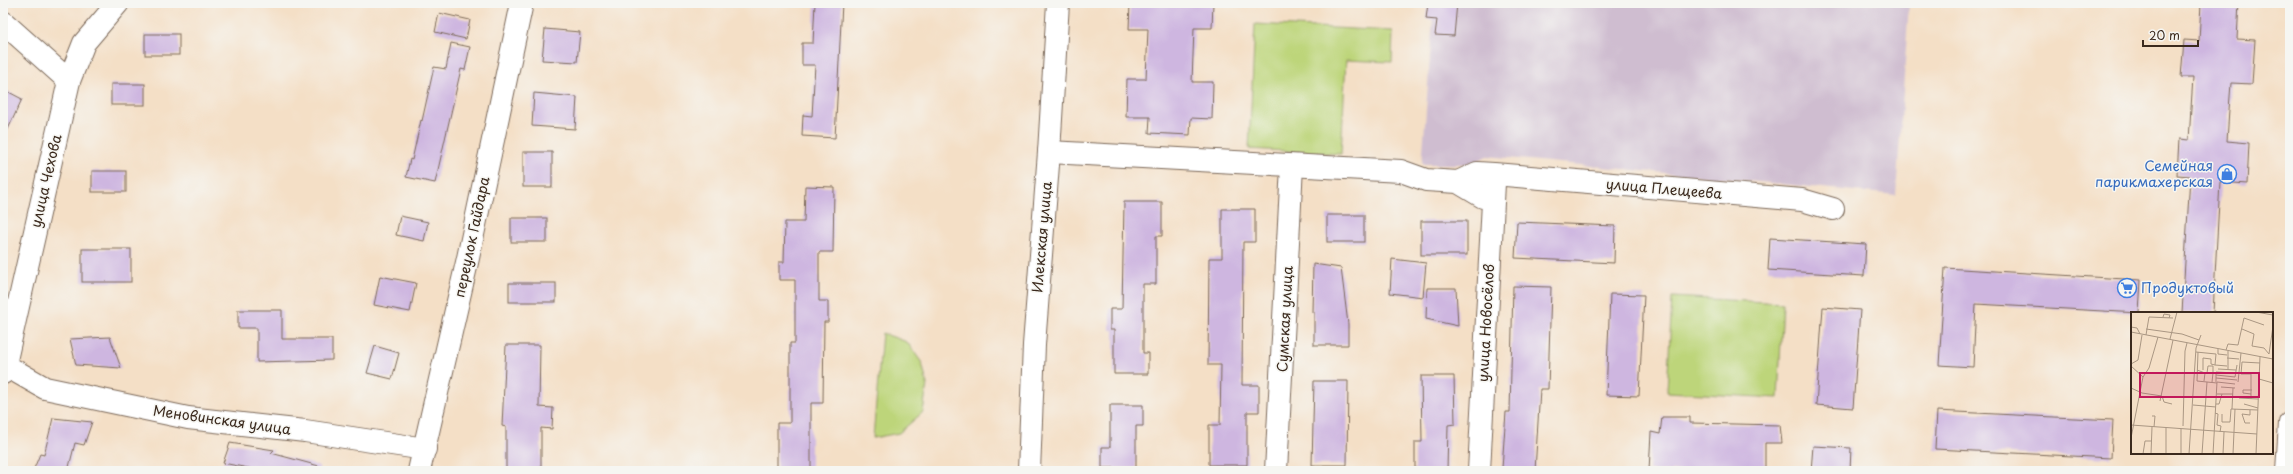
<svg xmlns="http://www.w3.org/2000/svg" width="2293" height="474" viewBox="0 0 2293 474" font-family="'Playpen Sans',sans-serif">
<rect width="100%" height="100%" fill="#f6f6f2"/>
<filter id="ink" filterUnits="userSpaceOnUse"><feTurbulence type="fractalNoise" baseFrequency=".025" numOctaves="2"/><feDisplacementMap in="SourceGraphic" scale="8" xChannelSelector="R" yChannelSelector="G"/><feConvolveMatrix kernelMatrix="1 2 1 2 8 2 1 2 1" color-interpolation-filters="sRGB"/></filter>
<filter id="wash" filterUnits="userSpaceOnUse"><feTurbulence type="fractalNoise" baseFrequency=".012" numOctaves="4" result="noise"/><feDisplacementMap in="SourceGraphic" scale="16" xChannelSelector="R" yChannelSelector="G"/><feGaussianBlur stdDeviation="0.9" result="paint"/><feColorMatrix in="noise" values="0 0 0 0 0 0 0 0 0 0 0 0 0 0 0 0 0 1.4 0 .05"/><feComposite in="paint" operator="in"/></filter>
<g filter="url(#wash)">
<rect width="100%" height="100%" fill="#f4dfc6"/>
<polygon fill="#cfbdd0" points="1434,3 1909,3 1896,195 1487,156 1471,164 1422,164"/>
<g fill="#bdd57a" stroke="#7c804c">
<polygon points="1255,24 1393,31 1392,62 1346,60 1341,154 1249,149"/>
<polygon points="1672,297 1783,303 1778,398 1667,392"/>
<polygon points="882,333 907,342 922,363 927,384 923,412 899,433 873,438"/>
</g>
<g id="blocks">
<g fill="#ceb6e0">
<polygon points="815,3 842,3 835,138 802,136 803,115 812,116 815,65 802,65 802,43 813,43"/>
<polygon points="1130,3 1213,3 1212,28 1194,28 1192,82 1213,82 1212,119 1191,118 1190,135 1149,133 1150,117 1126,117 1127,79 1146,79 1148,29 1129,29"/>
<polygon points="1428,3 1457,3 1454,36 1435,35 1437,20 1426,19"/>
<polygon points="2201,3 2239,3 2237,39 2255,40 2252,84 2231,83 2229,110 2227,141 2249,143 2247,184 2220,182 2213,313 2182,313 2190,176 2177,175 2179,139 2189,140 2193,77 2181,77 2184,40 2199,41"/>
<polygon points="439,13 470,20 466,39 435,32"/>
<polygon points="545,29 580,32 577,62 542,60"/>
<rect x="145" y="34" width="34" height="21"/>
<polygon points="451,43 470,47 465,70 461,69 435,183 406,177 410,159 412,160 421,120 422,121 434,67 446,69"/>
<rect x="111" y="84" width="34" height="21"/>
<polygon points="3,89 22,99 3,140"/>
<polygon points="534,93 577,97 575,129 532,126"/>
<rect x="523" y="152" width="29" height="35"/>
<rect x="92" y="171" width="34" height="21"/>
<polygon points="805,186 834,187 833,252 819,252 819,301 828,301 828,322 824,322 823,403 811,403 811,471 777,471 777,423 790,423 790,343 795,343 795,280 779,280 779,262 784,262 785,222 804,222"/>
<polygon points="1124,202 1162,202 1162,236 1156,236 1156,284 1143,284 1143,353 1148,353 1148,374 1114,374 1114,330 1110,330 1110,309 1122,309"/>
<polygon points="1222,209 1255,209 1255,242 1243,242 1242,385 1259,385 1259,412 1247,412 1247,465 1209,465 1209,425 1220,425 1221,365 1208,365 1209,258 1222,258"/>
<rect x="1327" y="215" width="37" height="27"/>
<polygon points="400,216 428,222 424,241 396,235"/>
<rect x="511" y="218" width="36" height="24"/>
<rect x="1421" y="221" width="46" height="34"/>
<polygon points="1517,222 1615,226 1614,263 1515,258"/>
<polygon points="1770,238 1866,244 1864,276 1768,270"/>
<rect x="82" y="249" width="49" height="33"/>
<polygon points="1392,259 1426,263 1423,297 1390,293"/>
<polygon points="1313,264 1341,268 1348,324 1348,345 1314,345 1314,312 1312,312"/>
<polygon points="1945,268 2141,280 2139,313 1976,304 1973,367 1939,365"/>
<polygon points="380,276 416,283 410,312 374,305"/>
<rect x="509" y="283" width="47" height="19"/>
<polygon points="1513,286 1551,287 1548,389 1540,389 1535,471 1502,468 1506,412 1510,412"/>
<polygon points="1427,288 1456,288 1458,326 1426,319"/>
<polygon points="1610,294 1644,295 1639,396 1606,395"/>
<polygon points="1823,307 1860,310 1853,408 1816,405"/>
<polygon points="238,310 282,310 282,339 332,339 332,360 257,362 257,328 238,328"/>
<polygon points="110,337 121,368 76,365 70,339"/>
<polygon points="506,345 540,345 539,407 553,408 552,429 541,428 541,471 506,471 506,427 502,426"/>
<polygon points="375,346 399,353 392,379 367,373"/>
<polygon points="1421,376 1454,376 1455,424 1448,425 1447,471 1415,470 1415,442 1422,442"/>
<polygon points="1314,381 1348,381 1347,465 1312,465"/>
<polygon points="1110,405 1143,405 1143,426 1136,426 1136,468 1102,468 1102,447 1110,447"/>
<polygon points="1937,411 2113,420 2111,458 1935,449"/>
<polygon points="1662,417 1690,417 1690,423 1780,425 1782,443 1765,443 1765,471 1649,471 1651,432 1660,434"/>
<polygon points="53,418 92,422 84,445 75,443 68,471 33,471 40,454 44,455"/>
<polygon points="230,443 274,450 271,453 319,466 319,471 263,471 223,463"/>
<polygon points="1813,446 1851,448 1850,471 1811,471"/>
</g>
</g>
</g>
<g filter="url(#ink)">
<use href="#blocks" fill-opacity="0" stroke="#7c6959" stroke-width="1"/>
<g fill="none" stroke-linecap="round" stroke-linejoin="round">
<defs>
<g id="minor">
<polyline points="3,22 69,81"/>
<polyline points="1049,152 1401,171 1426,180 1458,182 1483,197 1493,198"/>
<polyline points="1458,182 1477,173 1494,174 1802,200 1833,209"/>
<polyline points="3,364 45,388 188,418 305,431 425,449"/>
<polyline points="3,373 69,81 84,43 118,3"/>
<polyline points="419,471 468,258 522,3"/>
<polyline points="1029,471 1034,345 1049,152 1058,3"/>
<polyline points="1276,471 1292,166"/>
<polyline points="1479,471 1494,183"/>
<polyline points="2287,471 2290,423"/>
</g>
</defs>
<use href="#minor" stroke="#7c6959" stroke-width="24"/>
<use href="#minor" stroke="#fff" stroke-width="22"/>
</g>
</g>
<defs>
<symbol id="shop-ring" viewBox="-11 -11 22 22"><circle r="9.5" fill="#f6f6f2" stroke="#3f7fe0" stroke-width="1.5"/><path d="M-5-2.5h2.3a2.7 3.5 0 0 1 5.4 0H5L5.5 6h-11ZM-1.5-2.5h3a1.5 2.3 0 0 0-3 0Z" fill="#3f7fe0"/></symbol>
<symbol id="supermarket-ring" viewBox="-11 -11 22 22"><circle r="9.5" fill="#f6f6f2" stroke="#3f7fe0" stroke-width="1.5"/><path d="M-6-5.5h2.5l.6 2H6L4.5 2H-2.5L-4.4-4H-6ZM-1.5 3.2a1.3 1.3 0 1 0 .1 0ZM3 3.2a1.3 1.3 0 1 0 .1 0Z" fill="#3f7fe0"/></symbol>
</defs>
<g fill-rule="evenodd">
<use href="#shop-ring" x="2216" y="163" width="22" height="22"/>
<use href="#supermarket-ring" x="2116" y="277" width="22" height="22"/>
</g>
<g text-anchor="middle" stroke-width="3" stroke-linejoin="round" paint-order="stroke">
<g font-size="14" fill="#366cbe" stroke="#f6f6f2" text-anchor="end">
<text x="2213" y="171">Семейная<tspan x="2213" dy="16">парикмахерская</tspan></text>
<text x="2141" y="293" text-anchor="start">Продуктовый</text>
</g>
<g font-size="14" fill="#3b2a1e" stroke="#f6f6f2">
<text transform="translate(46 181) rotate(-77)" y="5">улица Чехова</text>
<text transform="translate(1664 189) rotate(5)" y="5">улица Плещеева</text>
<text transform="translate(472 237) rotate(-78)" y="5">переулок Гайдара</text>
<text transform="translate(1042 237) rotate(-85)" y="5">Илекская улица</text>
<text transform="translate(1285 319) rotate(-87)" y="5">Сумская улица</text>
<text transform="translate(1486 323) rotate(-87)" y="5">улица Новосёлов</text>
<text transform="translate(222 420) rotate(8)" y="5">Меновинская улица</text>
</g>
</g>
<g transform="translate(2131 312)">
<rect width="142" height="142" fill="#f4dfc6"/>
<path fill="none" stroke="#aa9783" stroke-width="1" d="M 125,0 L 142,3M 32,5 L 33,2 L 39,3 L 38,6M 0,15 L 6,16 L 9,22M 15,17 L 51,22 L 68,28M 111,17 L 123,22 L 121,34 L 133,36 L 138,42M 0,20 L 142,47M 15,23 L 18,5 L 42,6M 39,27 L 46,0M 87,37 L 87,42 L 96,43M 95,38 L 97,32 L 107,33 L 113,6 L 133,13M 65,40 L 85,42 L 84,53 L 80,52 L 80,47 L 72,46 L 72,58M 138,42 L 142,14M 96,46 L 108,47M 0,52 L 7,48 L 11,23M 84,53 L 96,54M 0,54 L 12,65M 87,57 L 105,58M 66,58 L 74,61 L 73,69M 97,58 L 97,39M 76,61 L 77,54 L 82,54 L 82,61M 76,61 L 82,61 L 81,70M 85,63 L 104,65 L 106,53M 85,66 L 106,68M 128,67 L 142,71M 66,69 L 67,40M 66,69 L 86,71M 85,70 L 85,60 L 105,61M 86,70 L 104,72M 107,70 L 110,41M 90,75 L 104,76M 0,76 L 11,81 L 31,84 L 33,90 L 41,92M 86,82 L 102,82M 120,82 L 112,81 L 112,78 L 121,78M 108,86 L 127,87M 120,87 L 120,62 L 110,62 L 111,50 L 129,51M 29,89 L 42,28M 85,92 L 88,92 L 91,82M 113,92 L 127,96M 62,93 L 85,95M 101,97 L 102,76M 84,101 L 87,102 L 86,113 L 90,114 L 89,120M 91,102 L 91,110 L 99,110 L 100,97 L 127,98M 21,104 L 24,104 L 23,115M 119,111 L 114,111 L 111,102 L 119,103 L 119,98M 0,113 L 126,122M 52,114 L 54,39 L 56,31M 0,126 L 12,65 L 18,56 L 27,25M 12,142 L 14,129 L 20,129M 20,142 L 21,115M 35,142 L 35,116M 50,142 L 50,117M 58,142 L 65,36 L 70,23M 71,142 L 76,70M 82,142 L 86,70M 92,142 L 93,120M 102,142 L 104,97M 125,142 L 129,45"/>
<path fill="#c2185b" fill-opacity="0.15" stroke="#c2185b" stroke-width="2" d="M 9,61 L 128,61 L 128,85 L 9,85 Z"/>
<rect width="142" height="142" fill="none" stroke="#3b2a1e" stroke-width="2"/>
</g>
<rect width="2293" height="474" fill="none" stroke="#f6f6f2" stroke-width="16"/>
<path d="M2143 40v6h55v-6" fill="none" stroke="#3b2a1e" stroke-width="2"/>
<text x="2149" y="40" font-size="12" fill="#3b2a1e" stroke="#f6f6f2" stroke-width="3" paint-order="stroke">20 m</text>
</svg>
